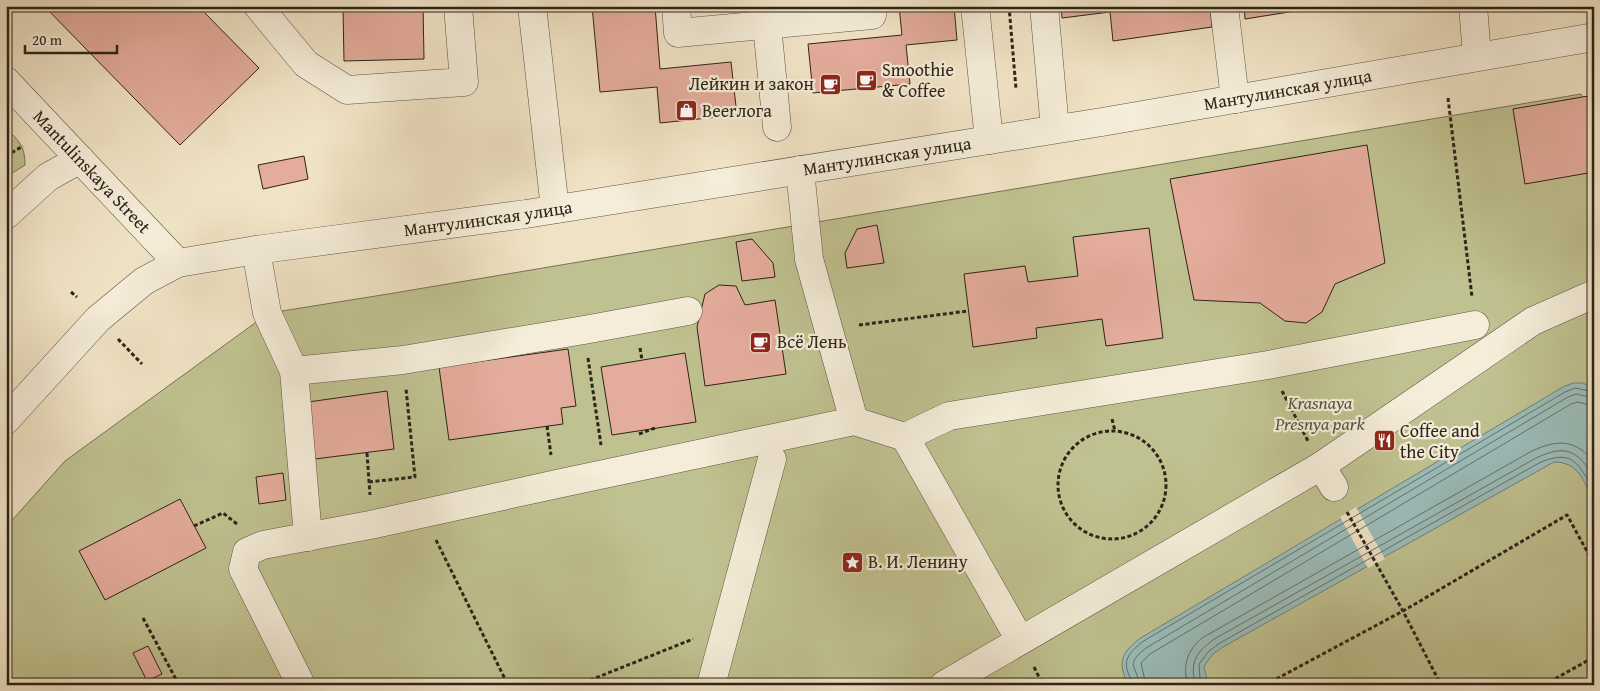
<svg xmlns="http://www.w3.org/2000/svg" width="1600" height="691" viewBox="0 0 1600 691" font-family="'Gentium Book Plus',serif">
<rect width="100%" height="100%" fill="#f0e3c5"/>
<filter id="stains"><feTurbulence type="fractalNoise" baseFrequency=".004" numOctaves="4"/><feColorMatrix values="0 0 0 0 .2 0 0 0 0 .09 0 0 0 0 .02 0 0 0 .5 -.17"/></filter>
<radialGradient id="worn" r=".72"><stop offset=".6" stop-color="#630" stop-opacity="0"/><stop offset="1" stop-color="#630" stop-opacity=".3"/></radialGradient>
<g fill="#c0c190" stroke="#767254">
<polygon points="1581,94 1594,120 1594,685 6,685 6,527 65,461 266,315 276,312 388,294"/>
<path d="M 6,128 C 19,141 25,146 25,165 L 6,177 Z"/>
</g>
<path fill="#9bbdba" stroke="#6f807a" d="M 1573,383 L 1583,383 L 1594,389 L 1594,500 C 1583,481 1579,462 1554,462 L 1223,647 L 1213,654 L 1204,666 L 1208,685 L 1128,685 C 1118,662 1120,655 1139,639 L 1563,387 Z"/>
<polygon fill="#f0e3c5" points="1356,507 1385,559 1368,568 1340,517"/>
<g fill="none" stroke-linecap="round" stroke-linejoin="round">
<g stroke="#64706a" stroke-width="1">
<path d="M 1132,685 C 1132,679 1128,675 1127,669 C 1124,657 1133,650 1142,642 L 1565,392 L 1575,388 L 1594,392"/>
<path d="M 1139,685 C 1137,664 1124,666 1146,648 L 1568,397 L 1576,394 L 1594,398"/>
<polyline points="1146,685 1141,663 1150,654 1571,404 1578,402 1594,406"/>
<path d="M 1188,685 C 1182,666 1187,651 1202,638 L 1532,451 C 1558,439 1577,439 1594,463"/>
<path d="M 1196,685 C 1188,662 1198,650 1216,638 L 1536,458 C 1566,444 1578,450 1594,478"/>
<path d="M 1203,685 L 1200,678 L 1199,664 L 1209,651 L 1220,643 L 1539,463 C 1573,448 1578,464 1594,490"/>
</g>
</g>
<g fill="#e4ac9c" stroke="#2c2419">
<polygon points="44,6 198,6 259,68 180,145"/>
<polygon points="329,6 423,6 424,59 344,61 343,9 329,9"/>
<polygon points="592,6 655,6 660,69 731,62 737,115 660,123 657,87 600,92"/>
<polygon points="899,6 954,6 957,40 906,45 910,84 813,93 808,44 902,35"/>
<polygon points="1061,6 1210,6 1212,27 1113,41 1110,12 1062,18"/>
<polygon points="1244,6 1327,6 1245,19"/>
<polygon points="1588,96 1594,131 1594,172 1525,184 1513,109"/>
<polygon points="1367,145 1385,263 1335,284 1322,312 1306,323 1285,321 1260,303 1194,300 1170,179"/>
<polygon points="304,156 308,179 263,189 258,165"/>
<polygon points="877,225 884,263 847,268 845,253 857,229"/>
<polygon points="1149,228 1163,338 1106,346 1102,319 1036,328 1037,338 973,347 964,274 1025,266 1028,282 1078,276 1073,237"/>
<polygon points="752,239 773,263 775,277 742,281 736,242"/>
<polygon points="719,285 736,286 745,305 775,300 786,374 705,386 697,327 705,294"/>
<polygon points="568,349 576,406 561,408 563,424 449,440 439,367"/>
<polygon points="685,353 696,422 612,435 601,367"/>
<polygon points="387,391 394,449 315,459 308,402"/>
<polygon points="283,473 286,500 259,504 256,477"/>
<polygon points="180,499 206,548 105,600 79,551"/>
<polygon points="148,646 162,674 147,681 133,653"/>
</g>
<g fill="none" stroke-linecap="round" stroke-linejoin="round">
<defs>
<g id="minor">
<polyline points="258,6 306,64 347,90 464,82 458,6"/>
<polyline points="532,6 555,209"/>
<polyline points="676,6 678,33 872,15 872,6"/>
<polyline points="975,6 989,140"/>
<polyline points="1044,6 1055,129"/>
<polyline points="1224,6 1235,99"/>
<polyline points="1473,6 1477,56"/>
<polyline points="767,25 777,127"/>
<path id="s1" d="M 6,81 L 178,263"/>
<polyline points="800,170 809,259 854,421"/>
<polyline points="6,215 48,177 80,159"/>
<polyline points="256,250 267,313 294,371 308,537"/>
<polyline points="294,371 403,360 584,330 688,311"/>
<path id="s2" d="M 6,420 L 98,319 L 144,281 L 178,263 L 256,250 L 526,214 L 1102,122 L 1594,37"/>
<polyline points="905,437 1020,640"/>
<polyline points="1321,466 1533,321 1594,294"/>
<polyline points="301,685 243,569 247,552 263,545 370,525 557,484 854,421 905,437 949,416 1268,365 1475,325"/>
<polyline points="711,685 772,459"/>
<polyline points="944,685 1321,466 1334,487"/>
</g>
</defs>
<use href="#minor" stroke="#5d5444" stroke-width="29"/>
<g stroke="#2c2419" stroke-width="3" stroke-dasharray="4 2.5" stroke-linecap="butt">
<polyline points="1009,6 1016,89"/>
<polyline points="1448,98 1472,297"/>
<polyline points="6,156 23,146"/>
<polyline points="71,292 77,297"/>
<polyline points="859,325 968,311"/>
<polyline points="118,339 142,364"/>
<polyline points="640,348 642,360"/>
<polyline points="588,358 601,445"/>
<polyline points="1282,391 1308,441"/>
<polyline points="1112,419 1115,431"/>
<polyline points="547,426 551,455"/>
<circle cx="1112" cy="485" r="54"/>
<polyline points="639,434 655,428"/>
<polyline points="367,453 370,495"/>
<polyline points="369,482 415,477 406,389"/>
<polyline points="1347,512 1403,611 1441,685"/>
<polyline points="194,526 223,513 237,524"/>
<polyline points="436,540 508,685"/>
<polyline points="143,618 179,685"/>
<polyline points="1034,667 1043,685"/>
<polyline points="578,685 693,639"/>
<polyline points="1265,685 1403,611 1567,515 1594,564"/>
<polyline points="1544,685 1594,657"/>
</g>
<use href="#minor" stroke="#f5edd9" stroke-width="28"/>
</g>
<defs>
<symbol id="cafe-square" viewBox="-11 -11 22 22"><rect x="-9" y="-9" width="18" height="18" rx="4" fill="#8f2418" stroke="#f5edd9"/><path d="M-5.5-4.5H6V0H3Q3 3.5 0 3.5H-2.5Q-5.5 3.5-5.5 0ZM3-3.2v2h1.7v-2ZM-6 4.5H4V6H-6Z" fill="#fff"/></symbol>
<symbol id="shop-square" viewBox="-11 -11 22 22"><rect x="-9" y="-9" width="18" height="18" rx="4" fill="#8f2418" stroke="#f5edd9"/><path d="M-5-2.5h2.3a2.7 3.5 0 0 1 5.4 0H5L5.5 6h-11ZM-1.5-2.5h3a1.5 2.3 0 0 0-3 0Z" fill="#fff"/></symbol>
<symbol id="restaurant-square" viewBox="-11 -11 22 22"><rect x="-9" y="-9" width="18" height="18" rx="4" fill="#8f2418" stroke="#f5edd9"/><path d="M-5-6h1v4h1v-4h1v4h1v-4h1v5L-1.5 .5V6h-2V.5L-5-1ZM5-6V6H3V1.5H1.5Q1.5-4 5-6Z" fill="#fff"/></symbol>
<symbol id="sight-square" viewBox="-11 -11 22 22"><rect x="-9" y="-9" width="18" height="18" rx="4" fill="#8f2418" stroke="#f5edd9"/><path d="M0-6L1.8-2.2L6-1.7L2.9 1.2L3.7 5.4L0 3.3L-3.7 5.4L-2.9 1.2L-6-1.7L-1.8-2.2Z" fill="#fff"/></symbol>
</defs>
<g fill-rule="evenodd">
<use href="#cafe-square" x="854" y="68" width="25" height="25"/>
<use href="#cafe-square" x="818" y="72" width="25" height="25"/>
<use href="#shop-square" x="674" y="98" width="25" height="25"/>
<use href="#cafe-square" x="748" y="330" width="25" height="25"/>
<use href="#restaurant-square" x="1372" y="428" width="25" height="25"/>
<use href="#sight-square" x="840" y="550" width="25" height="25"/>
</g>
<g text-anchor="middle" stroke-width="4.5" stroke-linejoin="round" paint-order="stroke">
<g font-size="18" fill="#2c2419" stroke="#f5edd9" text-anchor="start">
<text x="882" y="76">Smoothie<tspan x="882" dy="21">&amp; Coffee</tspan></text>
<text x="814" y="90" text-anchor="end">Лейкин и закон</text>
<text x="702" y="117">Beerлога</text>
<text x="777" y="348">Всё Лень</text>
<text x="1400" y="437">Coffee and<tspan x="1400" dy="21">the City</tspan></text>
<text x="868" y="568">В. И. Ленину</text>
</g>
<g font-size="18" fill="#2c2419" stroke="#f5edd9">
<text dy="6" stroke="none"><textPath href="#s2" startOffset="1358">Мантулинская улица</textPath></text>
<text dy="6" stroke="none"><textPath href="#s2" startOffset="952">Мантулинская улица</textPath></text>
<text dy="6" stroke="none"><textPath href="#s1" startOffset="125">Mantulinskaya Street</textPath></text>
<text dy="6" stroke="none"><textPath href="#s2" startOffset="548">Мантулинская улица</textPath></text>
</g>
<g font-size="18" font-style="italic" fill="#58533d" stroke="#f5edd9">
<text x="1320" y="409">Krasnaya<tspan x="1320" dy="21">Presnya park</tspan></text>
</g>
</g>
<rect width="1600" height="691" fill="none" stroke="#f0e3c5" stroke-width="25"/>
<rect x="8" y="8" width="1585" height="676" fill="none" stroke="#2c2419" stroke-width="2.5"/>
<rect x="12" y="12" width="1575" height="666" fill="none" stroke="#2c2419"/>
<path d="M25 45v8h92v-8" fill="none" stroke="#2c2419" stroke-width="2.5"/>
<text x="32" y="45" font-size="15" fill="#2c2419" stroke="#f5edd9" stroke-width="4" paint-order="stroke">20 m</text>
<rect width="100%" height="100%" filter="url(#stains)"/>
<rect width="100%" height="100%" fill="url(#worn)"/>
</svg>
